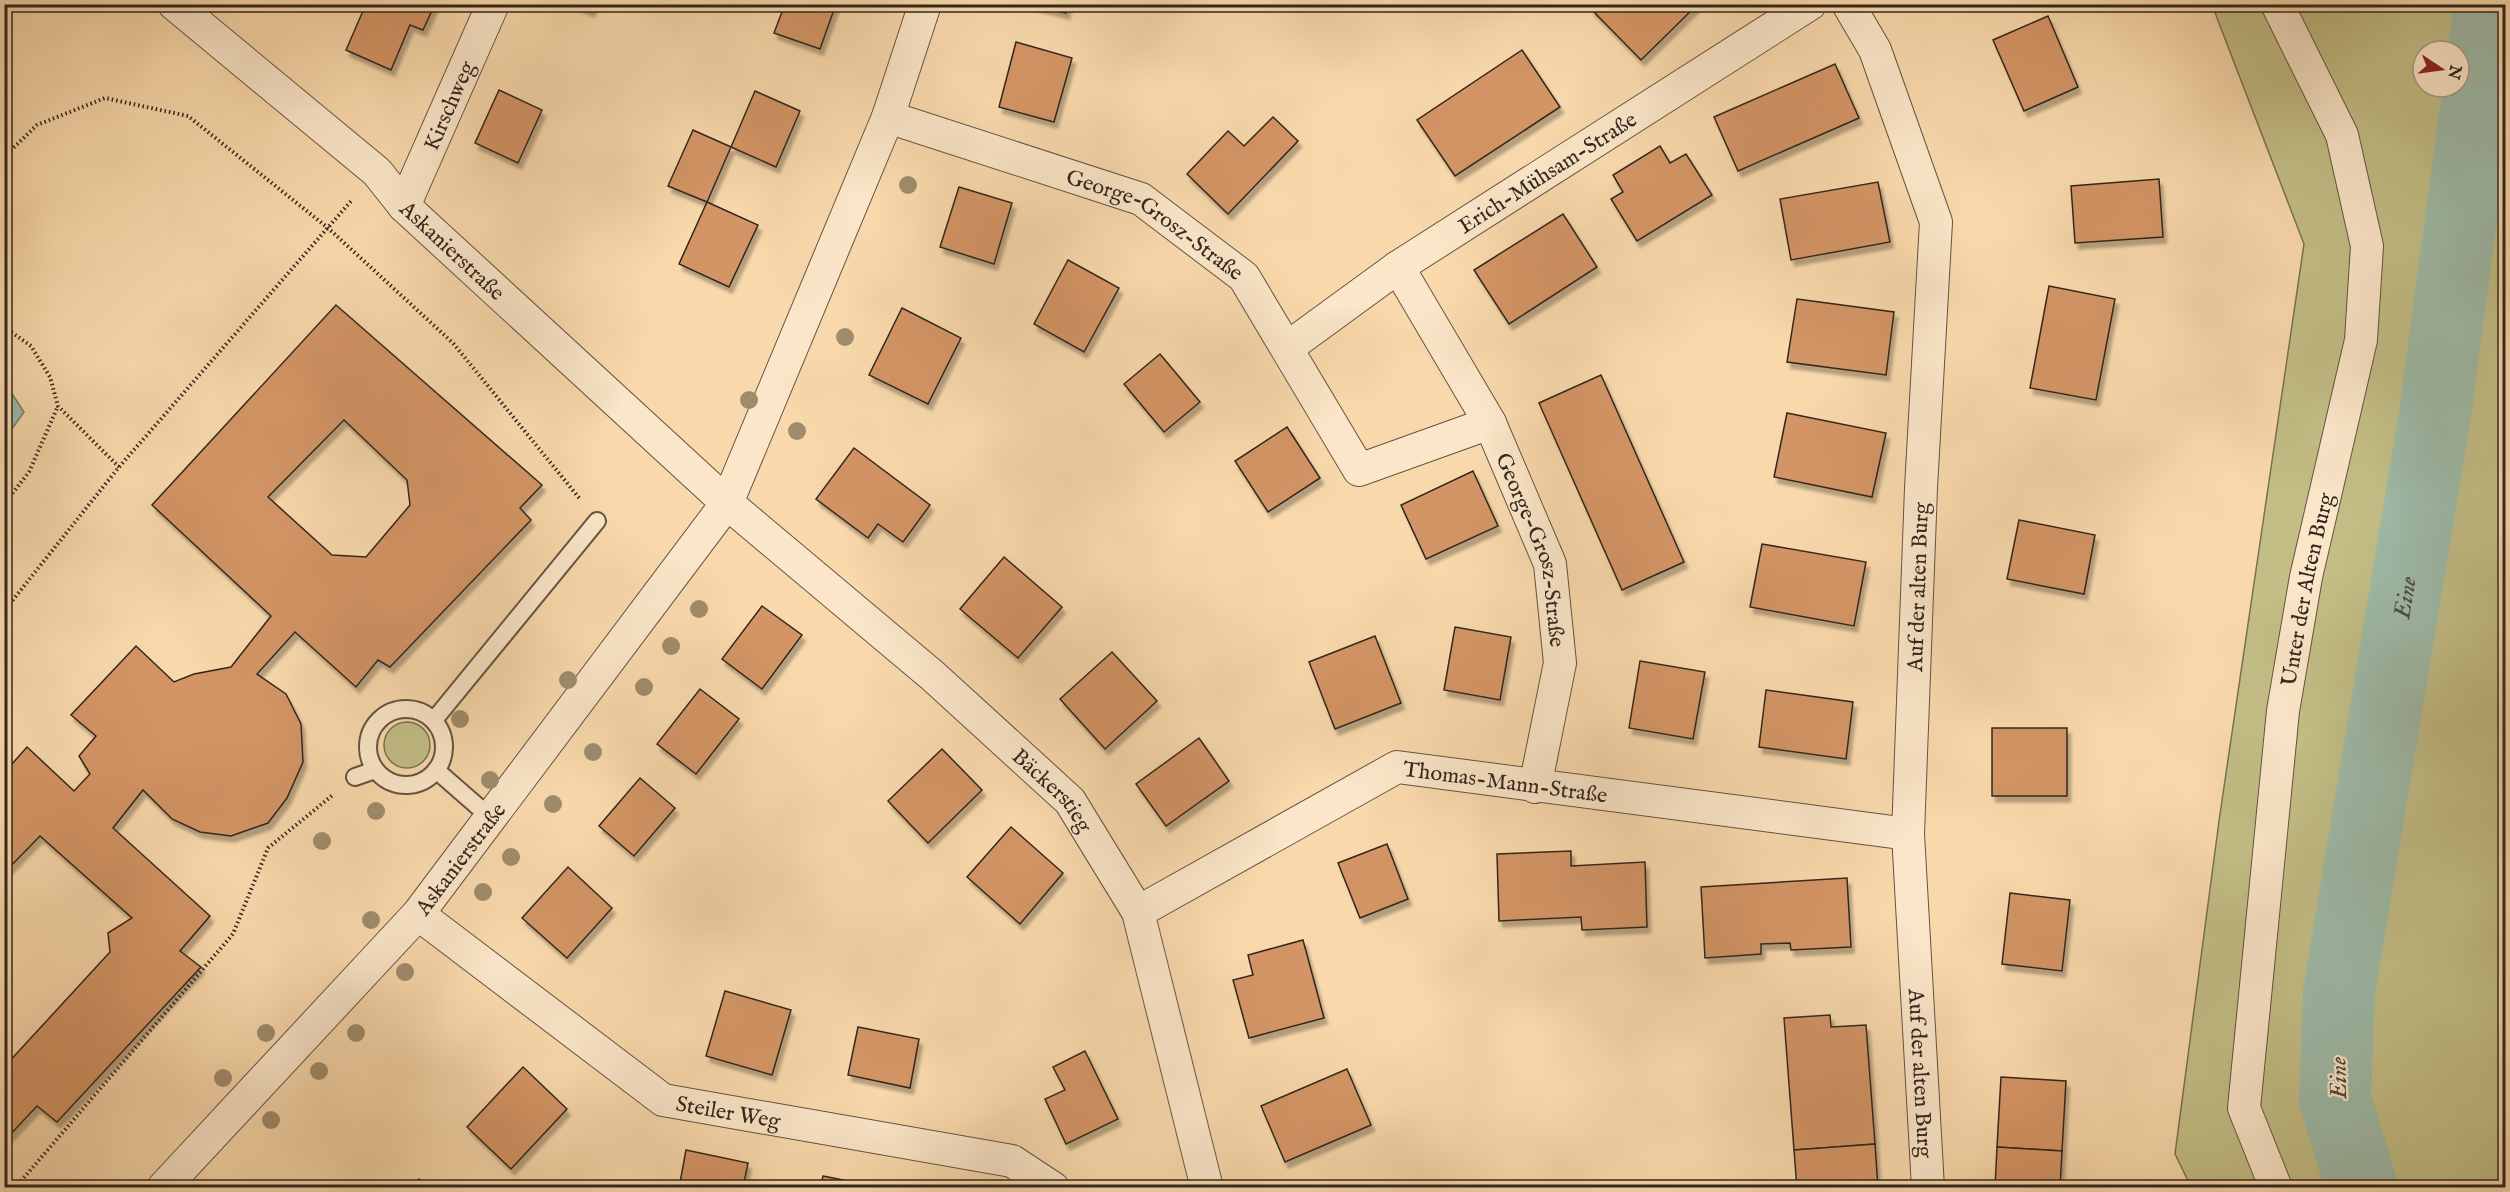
<svg xmlns="http://www.w3.org/2000/svg" width="2510" height="1192" viewBox="0 0 2510 1192" font-family="'IM FELL English',serif">
<defs>
<filter id="shadow"><feDropShadow dx="3.5" dy="6" stdDeviation="1.5" flood-color="#0004"/></filter>
</defs>
<rect width="100%" height="100%" fill="#f9d9ac"/>
<filter id="stains"><feTurbulence type="fractalNoise" baseFrequency=".00333" numOctaves="4"/><feColorMatrix values="0 0 0 0 .2 0 0 0 0 .09 0 0 0 0 .02 0 0 0 .5 -.17"/></filter>
<radialGradient id="worn" r=".72"><stop offset=".6" stop-color="#630" stop-opacity="0"/><stop offset="1" stop-color="#630" stop-opacity=".3"/></radialGradient>
<g fill="#c3be86" stroke="#7a7252" stroke-width="1.5" fill-rule="evenodd">
<path d="M 2212,5 L 2505,5 L 2505,1187 L 2191,1187 L 2175,1154 L 2219,821 L 2304,244 ZM 2423,51 L 2459,51 L 2459,87 L 2423,87 Z"/>
<circle cx="407" cy="745" r="23"/>
</g>
<polygon fill="#9ebaa8" stroke="#727f71" stroke-width="1.5" points="5,383 24,412 5,439"/>
<g fill="none" stroke-linecap="round" stroke-linejoin="round">
<path stroke="#9ebaa8" stroke-width="72" id="s1" d="M 2362,1188 L 2335,1099 L 2339,993 L 2434,421 L 2490,4"/>
</g>
<g fill="#d49566" stroke="#31271e" stroke-width="1.5" fill-rule="evenodd" filter="url(#shadow)">
<polygon points="366,4 435,4 423,30 410,25 391,70 346,50"/>
<polygon points="575,4 594,4 591,11"/>
<polygon points="785,4 836,4 820,49 774,33"/>
<polygon points="1030,4 1068,4 1066,13"/>
<polygon points="1595,4 1698,4 1641,60 1591,9"/>
<polygon points="2048,16 2078,87 2024,111 1993,40"/>
<polygon points="1016,42 1072,58 1054,122 999,107"/>
<polygon points="1522,50 1560,107 1455,176 1417,120"/>
<polygon points="1835,64 1859,118 1738,171 1714,117"/>
<polygon points="499,90 542,110 518,163 475,143"/>
<polygon points="755,91 800,111 776,167 731,147"/>
<polygon points="1273,117 1298,141 1228,214 1187,174 1228,131 1244,146"/>
<polygon points="693,130 731,147 707,202 668,186"/>
<polygon points="1660,146 1670,163 1686,154 1712,195 1637,241 1611,199 1623,192 1613,175"/>
<polygon points="2159,179 2163,237 2075,243 2071,186"/>
<polygon points="1878,182 1890,242 1791,260 1780,199"/>
<polygon points="959,187 1012,203 994,264 940,247"/>
<polygon points="707,202 758,225 729,287 679,264"/>
<polygon points="1563,214 1597,267 1509,324 1474,270"/>
<polygon points="1068,260 1119,288 1084,352 1034,324"/>
<polygon points="2049,286 2115,299 2096,400 2030,388"/>
<polygon points="1797,299 1894,312 1886,375 1787,362"/>
<path d="M 336,305 L 542,485 L 520,508 L 531,520 L 390,667 L 378,660 L 356,687 L 295,632 L 257,674 L 286,694 L 301,724 L 303,762 L 287,798 L 268,823 L 231,836 L 200,832 L 172,819 L 143,790 L 113,828 L 210,916 L 180,951 L 201,967 L 57,1122 L 37,1106 L 8,1137 L 4,1133 L 4,1064 L 6,1065 L 110,952 L 108,933 L 132,918 L 40,836 L 4,873 L 4,773 L 27,747 L 74,791 L 90,774 L 79,756 L 96,736 L 71,715 L 136,646 L 174,682 L 194,674 L 231,667 L 271,616 L 152,505 ZM 344,420 L 407,480 L 410,505 L 366,557 L 332,555 L 268,497 Z"/>
<polygon points="902,308 961,338 928,404 869,375"/>
<polygon points="1160,354 1200,402 1164,432 1124,384"/>
<polygon points="1601,375 1684,562 1622,590 1539,403"/>
<polygon points="1787,413 1886,433 1872,497 1774,477"/>
<polygon points="1287,427 1320,478 1268,512 1235,461"/>
<polygon points="854,448 930,505 903,542 878,524 868,538 816,499"/>
<polygon points="1473,471 1498,526 1426,559 1401,505"/>
<polygon points="2019,520 2095,535 2084,594 2007,579"/>
<polygon points="1762,544 1866,562 1854,626 1750,607"/>
<polygon points="1004,557 1062,607 1018,658 960,609"/>
<polygon points="762,606 802,635 762,689 722,659"/>
<polygon points="1455,627 1511,637 1500,700 1444,690"/>
<polygon points="1375,636 1401,703 1335,729 1309,662"/>
<polygon points="1112,652 1157,701 1105,749 1060,699"/>
<polygon points="1640,661 1705,672 1693,739 1629,728"/>
<polygon points="700,689 739,719 696,774 657,744"/>
<polygon points="1766,690 1853,702 1846,759 1759,747"/>
<rect x="1992" y="728" width="75" height="68"/>
<polygon points="1199,738 1229,781 1166,826 1136,784"/>
<polygon points="942,749 982,790 928,843 888,801"/>
<polygon points="640,778 675,808 634,856 599,826"/>
<polygon points="1011,827 1063,873 1020,924 967,877"/>
<polygon points="1387,844 1408,899 1360,918 1338,863"/>
<polygon points="1571,851 1571,866 1645,862 1647,927 1582,930 1581,917 1499,921 1497,854"/>
<polygon points="568,867 612,908 567,958 522,918"/>
<polygon points="1847,878 1851,947 1791,950 1790,943 1761,944 1761,954 1705,958 1701,887"/>
<polygon points="2010,893 2070,900 2062,971 2002,964"/>
<polygon points="1303,940 1324,1018 1249,1038 1233,980 1253,975 1248,955"/>
<polygon points="725,991 791,1010 772,1075 706,1056"/>
<polygon points="1830,1015 1831,1027 1866,1025 1875,1144 1794,1150 1784,1018"/>
<polygon points="858,1027 919,1039 910,1088 848,1075"/>
<polygon points="1085,1051 1118,1119 1066,1144 1045,1099 1065,1090 1053,1067"/>
<polygon points="523,1067 567,1109 511,1169 467,1127"/>
<polygon points="1347,1069 1371,1125 1285,1162 1261,1106"/>
<polygon points="2001,1077 2066,1081 2062,1151 1997,1147"/>
<polygon points="1875,1144 1878,1188 1797,1188 1794,1150"/>
<polygon points="1997,1147 2062,1151 2060,1188 1995,1188"/>
<polygon points="686,1150 748,1163 743,1188 679,1188"/>
<polygon points="823,1176 879,1187 879,1188 820,1188"/>
<polygon points="419,1179 428,1188 411,1188"/>
</g>
<g fill="none" stroke-linecap="round" stroke-linejoin="round">
<defs>
<g id="service">
<circle cx="406" cy="747" r="38"/>
<polyline points="434,720 597,521"/>
<polyline points="436,770 491,818"/>
<polyline points="355,777 375,770"/>
</g>
<g id="minor">
<path id="s2" d="M 925,4 L 888,117 L 727,503 L 933,676 L 1070,801 L 1138,912 L 1207,1188"/>
<path id="s3" d="M 1848,4 L 1875,50 L 1936,222 L 1921,488 L 1908,834 L 1928,1188"/>
<path id="s4" d="M 888,117 L 1141,199 L 1244,277 L 1359,470 L 1490,423"/>
<path id="s5" d="M 404,206 L 493,4"/>
<path id="s6" d="M 1398,267 L 1490,423 L 1550,564 L 1560,663 L 1535,787"/>
<path id="s7" d="M 1287,348 L 1398,267 L 1810,4"/>
<path id="s8" d="M 1138,912 L 1397,767 L 1908,834"/>
<path id="s9" d="M 418,914 L 663,1100 L 1012,1161 L 1053,1188"/>
<path id="s10" d="M 163,1188 L 418,914 L 727,503 L 404,206 L 377,172 L 174,4"/>
<path id="s11" d="M 2276,1188 L 2244,1108 L 2283,711 L 2306,577 L 2361,340 L 2367,246 L 2342,135 L 2277,4"/>
</g>
</defs>
<use href="#service" stroke="#635442" stroke-width="20"/>
<use href="#minor" stroke="#635442" stroke-width="34"/>
<g stroke="#31271e" stroke-width="4" stroke-dasharray="1.5 3" stroke-linecap="butt">
<polyline points="4,157 37,125 105,98 188,116 328,228 453,343 580,499"/>
<polyline points="4,327 31,346 50,377 58,406 119,467"/>
<polyline points="4,504 29,472 58,406"/>
<polyline points="4,611 119,467 352,200"/>
<polyline points="15,1188 233,934 268,848 334,794"/>
</g>
<use href="#service" stroke="#fbe6c9" stroke-width="16"/>
<use href="#minor" stroke="#fbe6c9" stroke-width="32"/>
</g>
<g fill="#9f8c6c">
<circle cx="908" cy="185" r="9"/>
<circle cx="845" cy="337" r="9"/>
<circle cx="749" cy="400" r="9"/>
<circle cx="797" cy="431" r="9"/>
<circle cx="699" cy="609" r="9"/>
<circle cx="671" cy="646" r="9"/>
<circle cx="568" cy="680" r="9"/>
<circle cx="644" cy="687" r="9"/>
<circle cx="460" cy="719" r="9"/>
<circle cx="593" cy="752" r="9"/>
<circle cx="490" cy="780" r="9"/>
<circle cx="553" cy="804" r="9"/>
<circle cx="376" cy="811" r="9"/>
<circle cx="322" cy="841" r="9"/>
<circle cx="511" cy="857" r="9"/>
<circle cx="483" cy="892" r="9"/>
<circle cx="371" cy="920" r="9"/>
<circle cx="405" cy="972" r="9"/>
<circle cx="266" cy="1033" r="9"/>
<circle cx="356" cy="1033" r="9"/>
<circle cx="319" cy="1071" r="9"/>
<circle cx="223" cy="1078" r="9"/>
<circle cx="271" cy="1120" r="9"/>
</g>
<g text-anchor="middle" stroke-width="4.5" stroke-linejoin="round" paint-order="stroke">
<g font-size="22" fill="#31271e" stroke="#fbe6c9">
<text dy="8" stroke="none"><textPath href="#s5" startOffset="110">Kirschweg</textPath></text>
<text dy="8" stroke="none"><textPath href="#s7" startOffset="314">Erich-Mühsam-Straße</textPath></text>
<text dy="8" stroke="none"><textPath href="#s4" startOffset="290">George-Grosz-Straße</textPath></text>
<text transform="translate(453 250) rotate(43)" y="8">Askanierstraße</text>
<text dy="8" stroke="none"><textPath href="#s6" startOffset="316">George-Grosz-Straße</textPath></text>
<text transform="translate(1917 587) rotate(-88)" y="8">Auf der alten Burg</text>
<text dy="8" stroke="none"><textPath href="#s11" startOffset="609">Unter der Alten Burg</textPath></text>
<text dy="8" stroke="none"><textPath href="#s8" startOffset="406">Thomas-Mann-Straße</textPath></text>
<text dy="8" stroke="none"><textPath href="#s2" startOffset="972">Bäckerstieg</textPath></text>
<text dy="8" stroke="none"><textPath href="#s10" startOffset="444">Askanierstraße</textPath></text>
<text dy="8" stroke="none"><textPath href="#s3" startOffset="1088">Auf der alten Burg</textPath></text>
<text dy="8" stroke="none"><textPath href="#s9" startOffset="374">Steiler Weg</textPath></text>
</g>
<g font-size="24" font-style="italic" fill="#4c4c40" stroke="#fbe6c9">
<text dy="8" stroke="none"><textPath href="#s1" startOffset="600">Eine</textPath></text>
<text transform="translate(2338 1078) rotate(-91)" y="8">Eine</text>
</g>
</g>
<rect width="2510" height="1192" fill="none" stroke="#f9d9ac" stroke-width="24"/>
<rect x="6" y="6" width="2498" height="1180" fill="none" stroke="#31271e" stroke-width="3"/>
<rect x="12" y="12" width="2486" height="1168" fill="none" stroke="#31271e" stroke-width="1.5"/>
<g transform="translate(2441 69) rotate(103)"><circle r="28" fill="#fbe6c9" stroke="#aa9a85" stroke-width="1.5"/>
<path d="M0-4.5L10 22L0 15L-10 22Z" fill="#8f2418"/>
<text y="-9" font-size="16" font-weight="bold" text-anchor="middle" fill="#31271e">N</text>
</g>
<rect width="100%" height="100%" filter="url(#stains)"/>
<rect width="100%" height="100%" fill="url(#worn)"/>
</svg>
